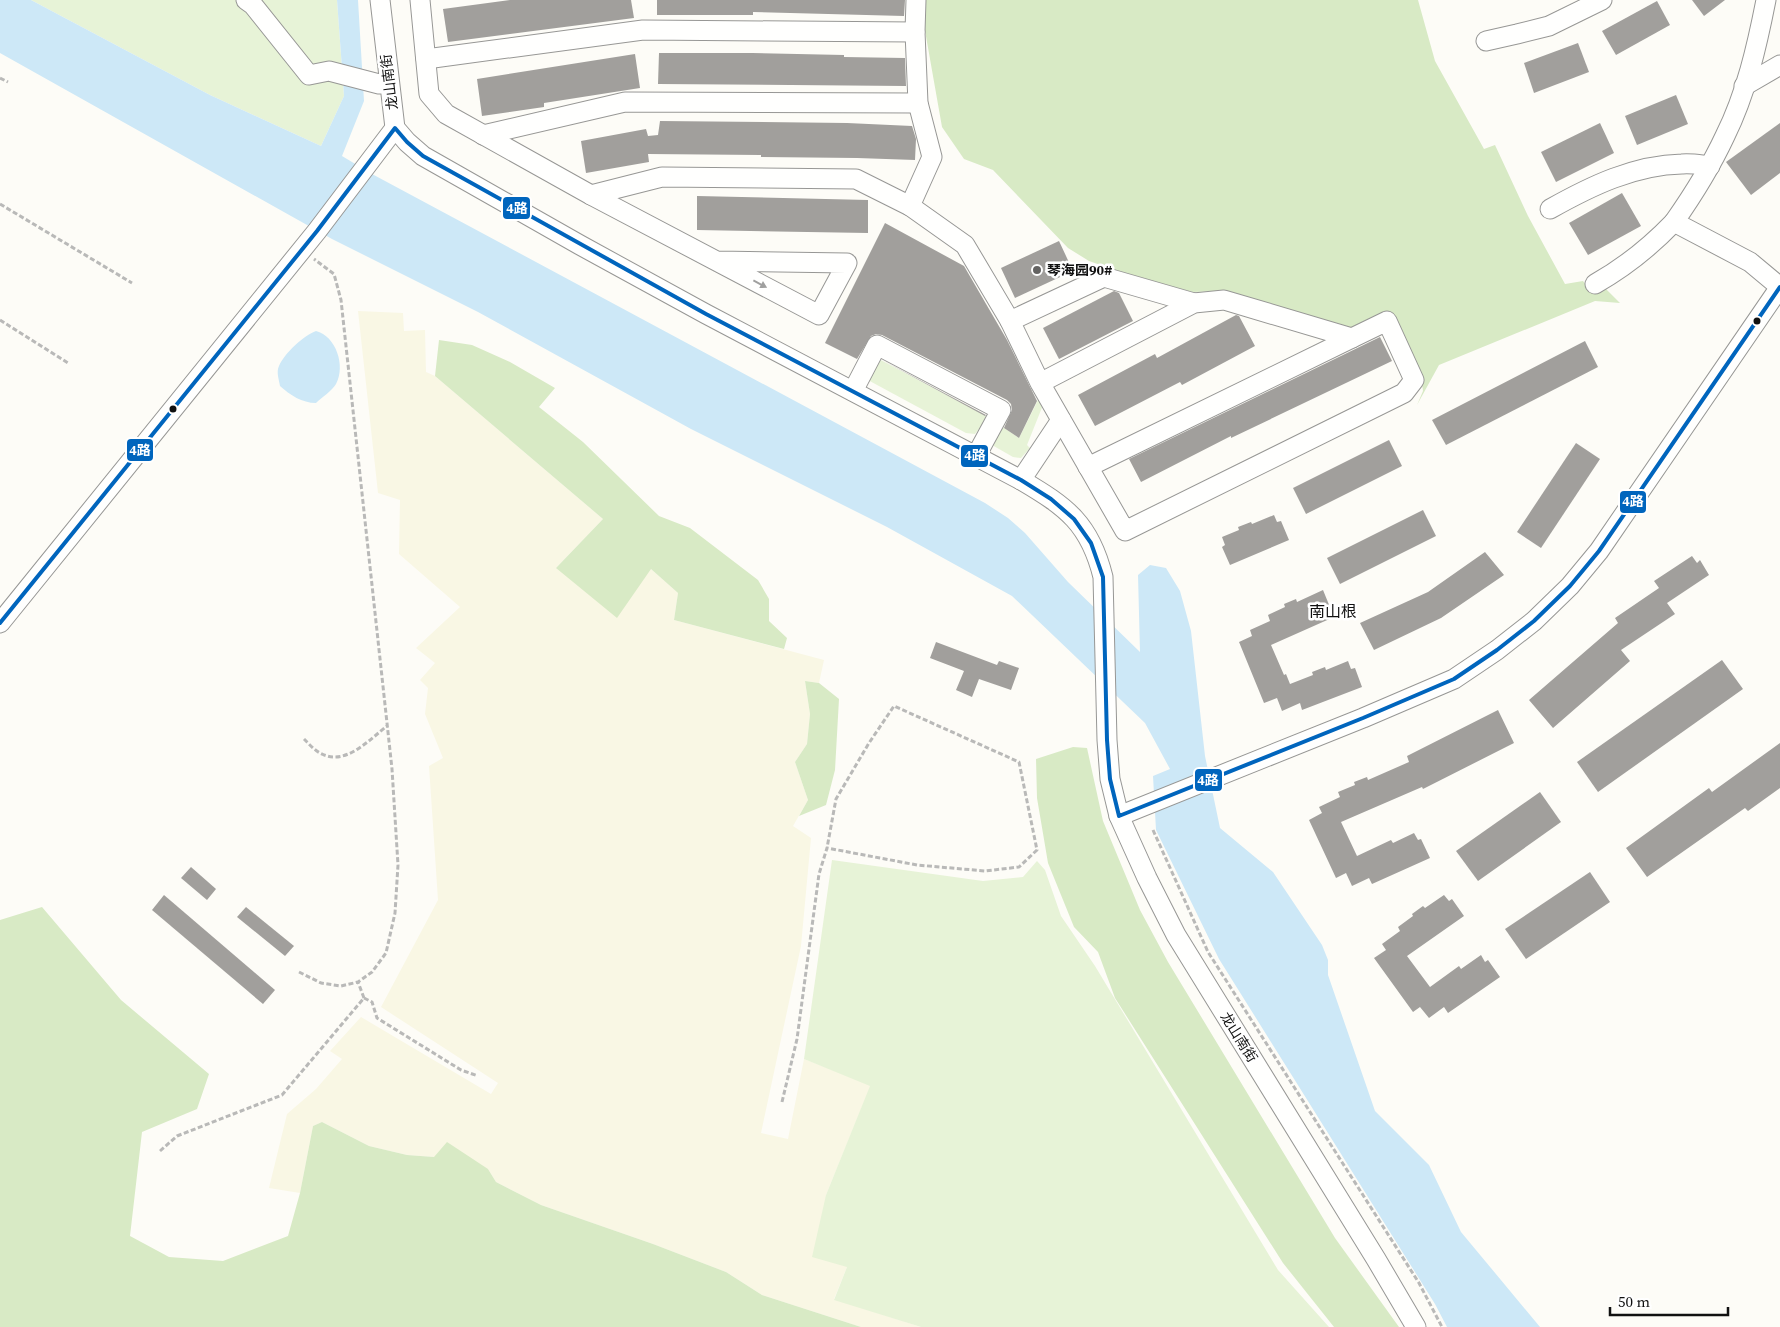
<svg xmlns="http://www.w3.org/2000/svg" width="1780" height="1327" viewBox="0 0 1780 1327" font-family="'Source Serif 4','Noto Sans SC',serif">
<rect width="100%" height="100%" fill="#fdfcf7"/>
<polygon fill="#f9f7e4" points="358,311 403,313 404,331 425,330 426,372 435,376 603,519 556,568 651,569 678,593 674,620 824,660 819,683 805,681 810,714 807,744 795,762 808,800 793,826 811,838 801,946 761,1133 788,1139 804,1059 871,1085 826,1195 847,1267 834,1299 921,1327 861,1327 762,1295 726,1272 653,1244 541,1205 496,1182 488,1169 434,1157 407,1155 369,1146 322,1122 313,1126 300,1193 269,1188 287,1114 316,1089 342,1059 330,1051 361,1017 491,1094 498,1083 381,1007 438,900 429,766 443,758 425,714 428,688 420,680 435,663 416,648 460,607 399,554 400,500 378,493"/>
<g fill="#e7f3d7">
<polygon points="31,0 337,0 344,96 321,146 210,95"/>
<polygon points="877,358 988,417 975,434 966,433 866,379"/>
<polygon points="1039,398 1043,405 1027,445 1030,448 1021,458 1013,457 992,445 1001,426 1019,438"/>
<polygon points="832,860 983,881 1023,877 1037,861 1045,870 1061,916 1095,966 1278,1270 1329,1327 921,1327 834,1300 847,1267 812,1257 826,1195 870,1086 804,1059"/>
</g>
<g fill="#d8eac5">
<polygon points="924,0 1418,0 1435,61 1484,149 1495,145 1528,216 1565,284 1583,281 1590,290 1606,289 1620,303 1595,301 1439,365 1417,405 1423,391 1421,376 1390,312 1351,330 1227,291 1192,292 1118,271 1089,261 1068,248 993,170 964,159 942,127 921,8"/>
<polygon points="439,340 472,345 510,362 555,388 539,407 583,442 659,516 690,528 758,580 769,599 769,621 787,638 784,649 674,620 678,593 651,569 617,618 556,568 603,519 435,376"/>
<polygon points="805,681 819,683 839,699 835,770 826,805 799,816 808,800 795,762 807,744 810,714"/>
<polygon points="1073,747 1087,748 1103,821 1140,910 1168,962 1335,1238 1399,1327 1334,1327 1283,1263 1115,998 1098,952 1074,927 1048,863 1037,798 1036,759"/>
<polygon points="42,907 121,1000 209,1074 197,1109 142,1132 130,1236 169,1257 223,1261 288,1236 300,1193 313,1126 322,1122 369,1146 407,1155 434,1157 447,1142 488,1169 496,1182 541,1205 653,1244 726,1272 762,1295 861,1327 0,1327 0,920"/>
</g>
<g fill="#cde8f7">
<polygon points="0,0 31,0 210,95 321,146 344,96 337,0 358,0 364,101 342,156 372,174 985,503 1008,518 1025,533 1068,582 1140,652 1138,575 1150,565 1166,568 1180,591 1191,631 1205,756 1220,828 1273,872 1322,945 1328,960 1328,975 1375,1111 1429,1165 1461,1232 1540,1327 1447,1327 1435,1304 1219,959 1156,830 1153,776 1170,769 1145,723 1012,596 887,527 691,429 478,312 332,239 0,53"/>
<path d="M 316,331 C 336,336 346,366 336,384 C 332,391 322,397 316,403 C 302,403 290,395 280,386 C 279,380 276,372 279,366 C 284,354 304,335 316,331 Z"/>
</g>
<g fill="#a19f9c">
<polygon points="510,0 631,0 634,18 448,42 443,9"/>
<polygon points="657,0 905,0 904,16 753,12 753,15 657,15"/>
<polygon points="1692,0 1725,0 1704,16"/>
<polygon points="1657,1 1670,25 1616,55 1602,31"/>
<polygon points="1578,43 1589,72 1534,93 1524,63"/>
<polygon points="659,53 752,53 844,55 844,57 905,58 906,86 658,84"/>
<polygon points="635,54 640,88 544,103 544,107 482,116 477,79"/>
<polygon points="1676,95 1688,124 1637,145 1625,116"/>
<polygon points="660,121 847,123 912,126 916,139 915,160 857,158 761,157 761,155 648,154 649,162 586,173 581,141 646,129 648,136 658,135"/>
<polygon points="1600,123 1614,153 1556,182 1541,152"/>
<polygon points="1780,123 1780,173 1751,195 1726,162"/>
<polygon points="1622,193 1641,226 1588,255 1569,223"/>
<polygon points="697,196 868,200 868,233 697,230"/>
<polygon points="885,223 964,266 1007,340 1037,401 1019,438 1004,428 1012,410 1011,404 1007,400 882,335 876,334 871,336 857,359 825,343"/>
<polygon points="1059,241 1073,271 1015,298 1001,268"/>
<polygon points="1114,291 1119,293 1133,321 1059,359 1043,328"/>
<polygon points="1236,315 1239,316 1255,346 1182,385 1180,382 1095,426 1078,395 1155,354 1157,358"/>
<polygon points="1380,337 1392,361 1231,438 1231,436 1141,482 1129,459"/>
<polygon points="1585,341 1598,367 1446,445 1432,420"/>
<polygon points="882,360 986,415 985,416"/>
<polygon points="1389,440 1402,466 1306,514 1293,488"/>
<polygon points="1576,443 1600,459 1541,548 1517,532"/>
<polygon points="1423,510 1436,536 1340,584 1327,558"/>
<polygon points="1274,515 1277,522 1281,521 1289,540 1230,565 1222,547 1225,545 1222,537 1239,530 1238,527 1251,522 1252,524"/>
<polygon points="1485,552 1504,575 1441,618 1374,650 1360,623 1428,592"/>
<polygon points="1692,556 1697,563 1700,560 1709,575 1667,603 1675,614 1621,650 1630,661 1553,728 1529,700 1618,623 1615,618 1659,588 1654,581"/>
<polygon points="1323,590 1334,617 1271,645 1284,675 1286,674 1290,684 1313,675 1312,672 1325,667 1326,670 1348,661 1351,669 1355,668 1362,687 1302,710 1300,703 1282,711 1277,698 1264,703 1239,642 1252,636 1250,630 1270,621 1268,615 1285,607 1284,604 1296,599 1297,602"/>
<polygon points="936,642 997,665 999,661 1019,668 1011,690 979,679 972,697 956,690 964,671 930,658"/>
<polygon points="1722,660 1743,689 1598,792 1577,762"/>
<polygon points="1498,710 1514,743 1423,789 1422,787 1341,822 1357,856 1391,840 1393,843 1414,833 1418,840 1421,839 1430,858 1372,884 1369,878 1352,886 1346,873 1336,878 1309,820 1322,813 1319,807 1340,797 1338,792 1355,785 1354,782 1367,777 1368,780 1409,762 1407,756"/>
<polygon points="1780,743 1780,788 1748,811 1745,808 1647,877 1626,848 1709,788 1712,792"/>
<polygon points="1540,792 1561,822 1478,881 1456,851"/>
<polygon points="191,867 216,889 207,900 181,878"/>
<polygon points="1590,872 1610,902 1526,959 1505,929"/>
<polygon points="164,895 275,990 263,1004 152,910"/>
<polygon points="1444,895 1449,901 1452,899 1464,916 1407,956 1430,987 1459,966 1461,969 1481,955 1485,962 1488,960 1500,977 1448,1013 1444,1007 1429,1018 1420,1007 1413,1012 1374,958 1386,950 1382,944 1400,931 1398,927 1413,916 1412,914 1423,906 1425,908"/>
<polygon points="246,907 294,946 285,956 237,917"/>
</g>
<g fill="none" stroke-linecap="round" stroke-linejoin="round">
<defs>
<g id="minor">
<polyline points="246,0 253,5 309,75 329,71 379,84 389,84"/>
<path d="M 380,0 L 395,128 L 407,142 L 423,156 L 580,245 L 706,314 L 1021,480 C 1067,507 1090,524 1103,577 L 1107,740 L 1110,779 L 1119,816 L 1147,878 L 1176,935 L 1376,1259 L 1416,1327"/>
<polyline points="420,0 429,94 446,114 591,195 819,315 847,263 717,261"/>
<polyline points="916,0 915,32 918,103 932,157 910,206 965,245 1010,321 1040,383 1125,531 1404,393 1414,380 1387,321 1352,338 1224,300 1194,303 1040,383"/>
<path d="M 1766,0 C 1757,46 1746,94 1725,136 C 1711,166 1693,195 1674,222 L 1750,262 L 1780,287"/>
<polyline points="1486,41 1517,34 1549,26 1602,0"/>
<polyline points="426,59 643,30 915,32"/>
<polyline points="1744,86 1780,65"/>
<polyline points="483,135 625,102 918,103"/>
<polyline points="591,195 662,177 856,179 910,206"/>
<path d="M 1550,209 C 1591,186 1634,165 1682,164 C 1691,163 1701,165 1710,166"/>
<path d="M 1595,284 C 1625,267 1650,247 1674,222"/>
<polyline points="1010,321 1104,277 1194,303"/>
<polyline points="853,391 877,345 1001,410 976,456"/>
<polyline points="1088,467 1352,338"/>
<polyline points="1021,480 1061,420"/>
<polyline points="0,623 317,231 395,128"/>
<polyline points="1119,816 1363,718 1454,679 1497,650 1534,621 1570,586 1599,551 1780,287"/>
</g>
</defs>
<use href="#minor" stroke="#979795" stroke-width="21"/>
<g stroke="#b9b9b8" stroke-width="3" stroke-dasharray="5 2.5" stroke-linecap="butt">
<polyline points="0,78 8,82"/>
<polyline points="0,204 132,283"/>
<polyline points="0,320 68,363"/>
<path d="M 304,739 C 309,744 315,751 322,754 C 346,766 370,739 387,726"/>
<polyline points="1153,830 1208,952 1419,1283 1442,1327"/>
<polyline points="299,972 321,983 341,986 358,982 372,972 386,953 395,913 398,865 392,769 341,300 334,274 314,259"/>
<polyline points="364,998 372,1002 377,1018 461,1070 478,1076"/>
<polyline points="782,1102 797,1039 819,874 827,848 917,865 985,871 1019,867 1037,850 1019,762 894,706 869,743 836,799 827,848"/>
<polyline points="160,1151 177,1136 282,1095 364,998 358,982"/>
</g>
<use href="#minor" stroke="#fffffe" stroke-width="19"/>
<defs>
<polyline id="bus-1" points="0,623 317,231 395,128 407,142 423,156 706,314 1021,480 1051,499 1074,519 1091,543 1103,577 1107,740 1110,779 1119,816 1363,718 1454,679 1497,650 1534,621 1570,586 1599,551 1780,287"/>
</defs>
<use href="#bus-1" stroke="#fff" stroke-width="8"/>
<use href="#bus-1" stroke="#0065bd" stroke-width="4"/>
</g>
<defs><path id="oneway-solid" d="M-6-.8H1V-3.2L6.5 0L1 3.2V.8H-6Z" transform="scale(1.25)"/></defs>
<use fill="#a0a09f" href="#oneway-solid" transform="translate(760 284) rotate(28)"/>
<circle fill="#646362" stroke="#fff" stroke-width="2" cx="1037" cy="270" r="5"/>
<g fill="#111" stroke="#fff" stroke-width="2">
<circle cx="1757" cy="321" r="4.5"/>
<circle cx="173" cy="409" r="4.5"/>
</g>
<g text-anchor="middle" stroke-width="5" stroke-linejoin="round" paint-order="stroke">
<g font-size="14" fill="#111" stroke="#fff">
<text transform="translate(389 82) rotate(-97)" y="5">龙山南街</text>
<text transform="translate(1239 1037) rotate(58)" y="5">龙山南街</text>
</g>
<g font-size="14" font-weight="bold" fill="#111" stroke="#fff" text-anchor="start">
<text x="1047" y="275">琴海园90#</text>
</g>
<g font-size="16" fill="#111" stroke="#fff">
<text x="1333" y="617">南山根</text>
</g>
</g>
<g stroke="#fff" stroke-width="2">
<rect x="502" y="196" width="29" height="24" rx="5" fill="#0065bd"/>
<rect x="126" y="438" width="28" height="24" rx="5" fill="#0065bd"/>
<rect x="960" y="444" width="29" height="24" rx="5" fill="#0065bd"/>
<rect x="1619" y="490" width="28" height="24" rx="5" fill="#0065bd"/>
<rect x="1194" y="768" width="29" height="24" rx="5" fill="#0065bd"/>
</g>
<g font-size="14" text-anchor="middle" font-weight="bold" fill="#fff">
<text x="517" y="213">4路</text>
<text x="140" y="455">4路</text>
<text x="975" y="460">4路</text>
<text x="1633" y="506">4路</text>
<text x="1208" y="785">4路</text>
</g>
<path d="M1610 1307v8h118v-8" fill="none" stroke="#111111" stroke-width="2.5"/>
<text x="1618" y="1307" font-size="15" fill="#111111" stroke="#ffffff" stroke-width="4" paint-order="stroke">50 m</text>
</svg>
